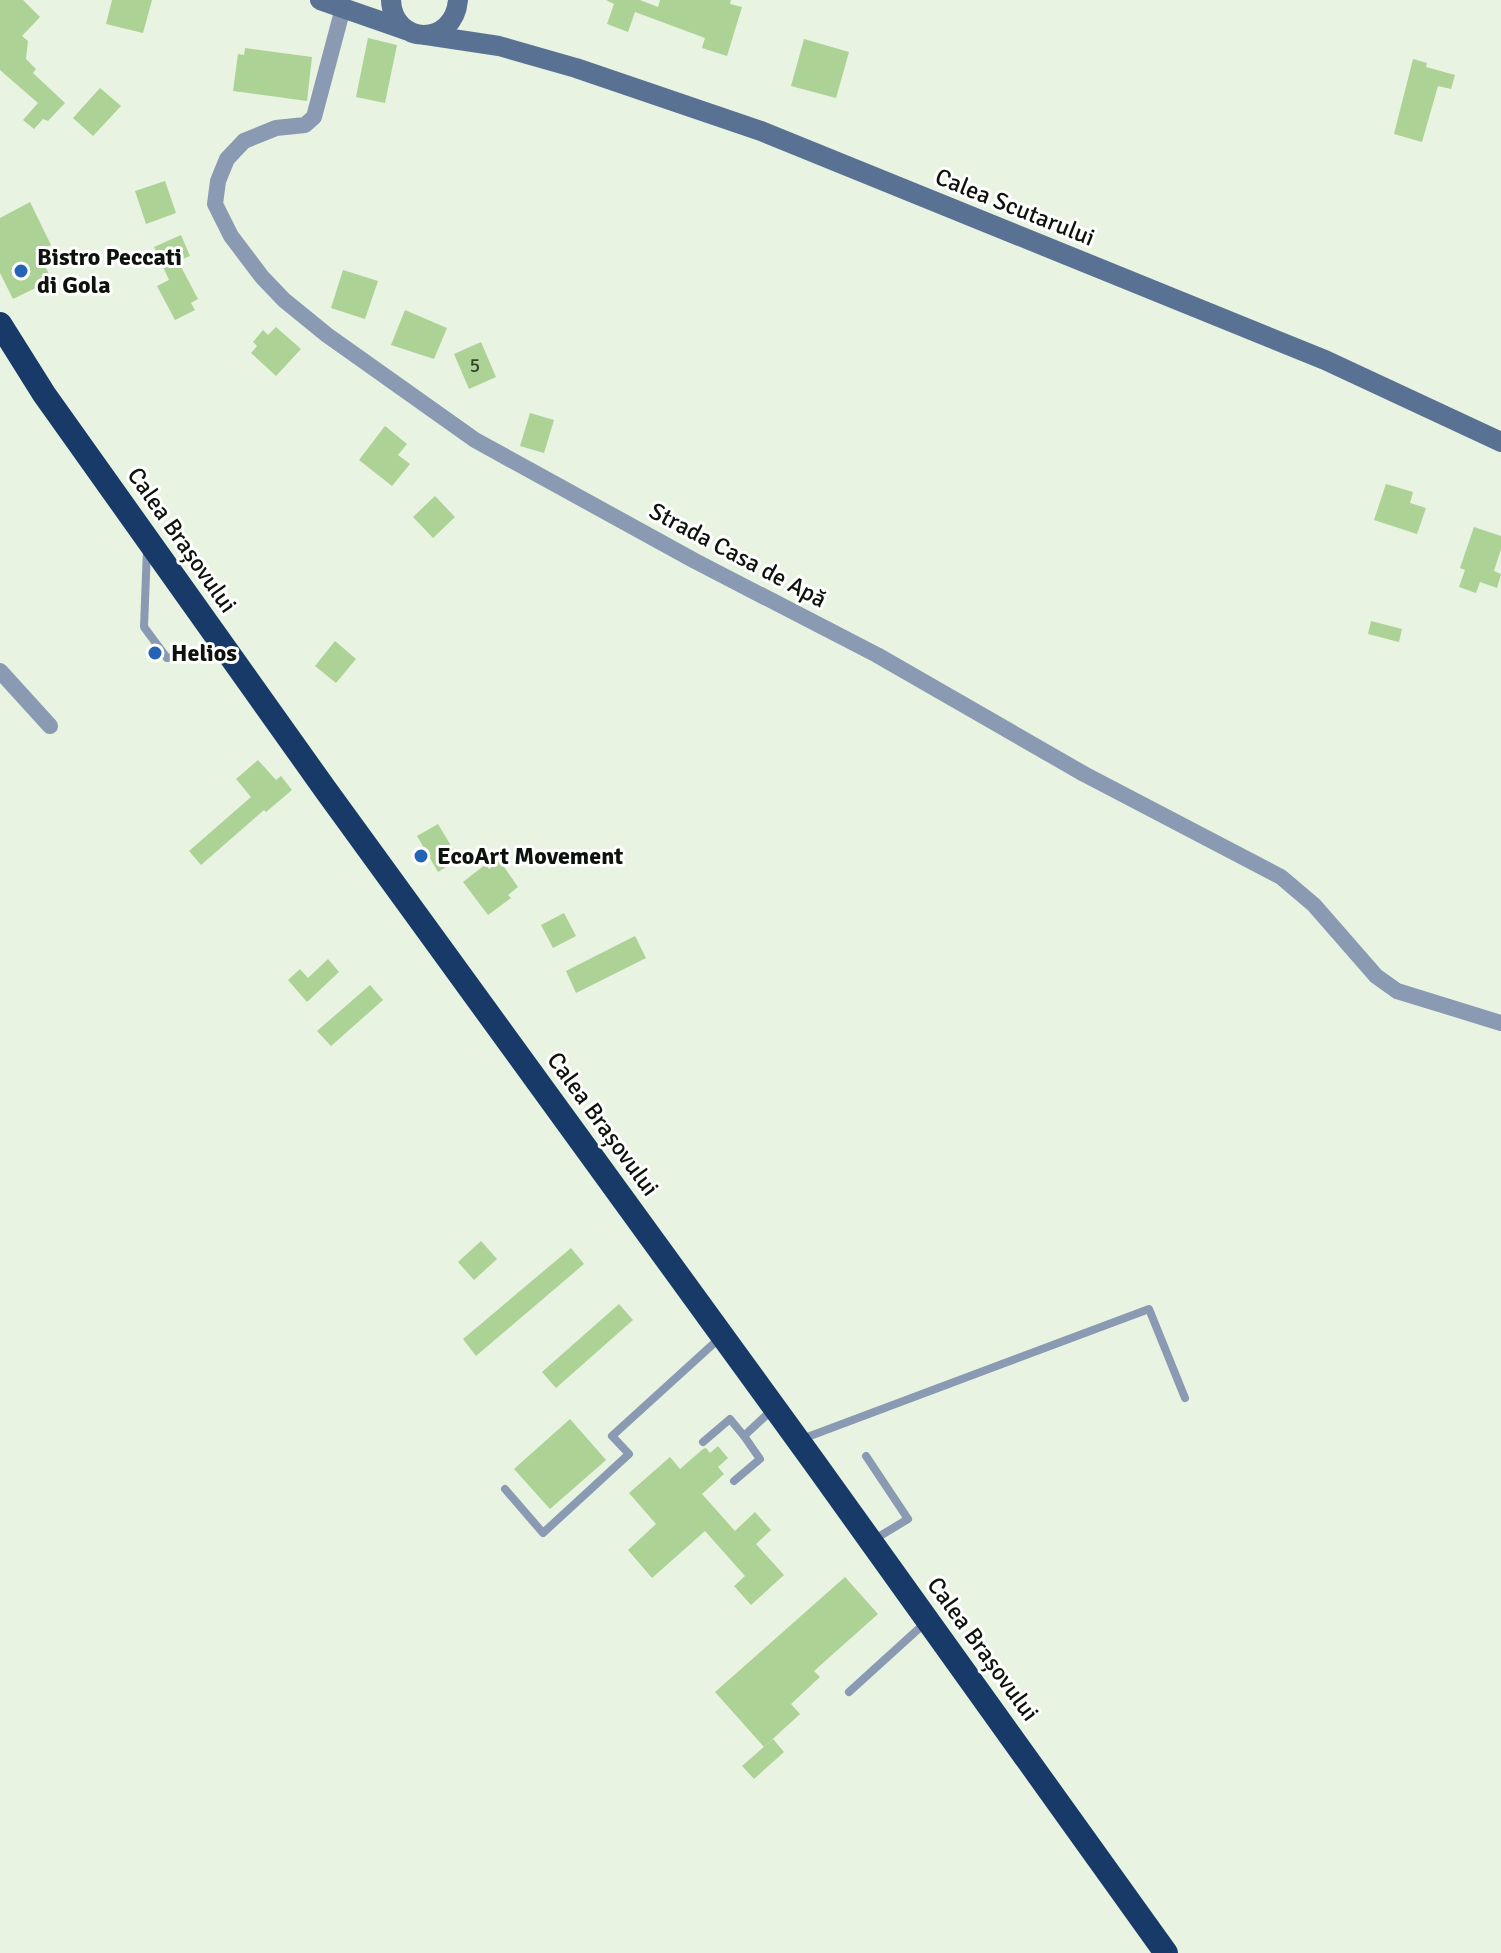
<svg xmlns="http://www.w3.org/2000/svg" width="1501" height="1953" viewBox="0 0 1501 1953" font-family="Signika,sans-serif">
<rect width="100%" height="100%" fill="#e8f3e1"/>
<g fill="#add296">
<polygon points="0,0 23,0 40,17 22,36 28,41 26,59 36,69 33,73 65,103 48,121 43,119 34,129 23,120 38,103 0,70"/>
<polygon points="112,0 152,0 143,33 106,24"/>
<polygon points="606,0 640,0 658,7 660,0 731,0 730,4 742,7 727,56 702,48 705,38 635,12 628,32 607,24 614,4"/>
<polygon points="368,38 397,45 385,103 356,97"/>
<polygon points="804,39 849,52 836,98 791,86"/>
<polygon points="245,48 312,57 307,101 233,91 238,54 244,55"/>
<polygon points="1413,59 1427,63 1426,67 1455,75 1451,89 1438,86 1422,142 1394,134"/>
<polygon points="100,88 121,106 93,136 73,118"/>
<polygon points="165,181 176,213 146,224 135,191"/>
<polygon points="30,202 51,245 38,252 52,280 13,299 0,273 0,218"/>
<polygon points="181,235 190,256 178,261 198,299 191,303 195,310 175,320 157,286 169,280 154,247"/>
<polygon points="343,270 378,281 365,319 331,308"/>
<polygon points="405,310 447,328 434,359 391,345"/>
<polygon points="276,327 301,349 276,376 251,353 257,346 253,342 263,330 268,335"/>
<polygon points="481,342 496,377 469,389 454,354"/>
<polygon points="530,413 554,420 544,453 520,446"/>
<polygon points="385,426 407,444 398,455 410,464 392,486 359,460"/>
<polygon points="1386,484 1413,492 1410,503 1426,508 1417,534 1374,520"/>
<polygon points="435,496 455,517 433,538 413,517"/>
<polygon points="1474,527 1501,536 1501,549 1494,571 1501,574 1497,588 1480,582 1476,593 1459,587 1465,570 1460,568"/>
<polygon points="1371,621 1402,629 1399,642 1368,634"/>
<polygon points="335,641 356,659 336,683 315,666"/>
<polygon points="258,760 276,780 281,776 292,790 266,812 264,810 201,865 189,851 251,797 236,779"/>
<polygon points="438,824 459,859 438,872 417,836"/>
<polygon points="500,861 518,887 508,895 511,898 488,915 463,882 486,864 489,869"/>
<polygon points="564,913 576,936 553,948 541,925"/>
<polygon points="635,936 646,958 576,993 566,971"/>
<polygon points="328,959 339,972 307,1002 288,980 300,969 308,978"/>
<polygon points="370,985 383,1000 331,1046 317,1031"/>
<polygon points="481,1241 497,1259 474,1280 458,1262"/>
<polygon points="571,1248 584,1264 476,1356 463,1339"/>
<polygon points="619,1304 633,1320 556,1388 542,1372"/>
<polygon points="570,1419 606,1460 550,1509 514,1469"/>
<polygon points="718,1446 728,1458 718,1467 724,1474 702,1494 735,1531 755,1512 771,1530 756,1544 784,1575 751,1605 734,1586 745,1576 705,1531 652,1578 628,1550 656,1524 629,1493 670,1457 680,1469 703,1449 706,1448 710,1453"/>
<polygon points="845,1577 878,1614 814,1671 820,1677 791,1704 800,1714 764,1747 715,1692"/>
<polygon points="773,1739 784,1752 754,1779 742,1766"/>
</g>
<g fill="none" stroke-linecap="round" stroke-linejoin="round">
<g stroke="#899ab2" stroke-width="8">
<polyline points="147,549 144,627 167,658 220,650"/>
<polyline points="802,1439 1149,1309 1185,1398"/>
<polyline points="703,1442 730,1419 744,1436 774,1408"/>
<polyline points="866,1456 908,1519 875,1539"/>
<polyline points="734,1481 760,1459 744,1436"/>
<polyline points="505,1489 543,1533 629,1454 612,1436 722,1336"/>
<polyline points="849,1692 925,1623"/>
</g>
<g stroke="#899ab2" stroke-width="16">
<polyline points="343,8 314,117 305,125 276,128 244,141 227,159 218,181 215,204 231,236 262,277 284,300 327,335 475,440 695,561 877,655 1084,774 1281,877 1314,905 1376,976 1397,991 1501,1023"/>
<polyline points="0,671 50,726"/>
</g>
<g stroke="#597193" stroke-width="20">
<polyline points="320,0 406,30"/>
<path d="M 391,0 C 393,46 454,47 458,0"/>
<polyline points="426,35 499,46 576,68 761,131 1325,360 1501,442"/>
</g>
<polyline stroke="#183a68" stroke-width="24" points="0,324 44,394 325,789 814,1462 1166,1953"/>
</g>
<g fill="#2563b4" stroke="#fff" stroke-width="3">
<circle cx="21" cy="271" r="8"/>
<circle cx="155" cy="653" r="8"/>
<circle cx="421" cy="856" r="8"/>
</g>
<g text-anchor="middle" stroke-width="6" stroke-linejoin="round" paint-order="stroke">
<g font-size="20" fill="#36422e">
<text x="475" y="372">5</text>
</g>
<g font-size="24" fill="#0e120c" stroke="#fff">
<text transform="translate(1015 207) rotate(22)" y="8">Calea Scutarului</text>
<text transform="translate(182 540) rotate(55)" y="8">Calea Brașovului</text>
<text transform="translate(738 555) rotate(28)" y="8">Strada Casa de Apă</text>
<text transform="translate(603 1124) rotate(54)" y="8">Calea Brașovului</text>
<text transform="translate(983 1649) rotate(54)" y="8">Calea Brașovului</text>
</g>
<g font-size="24" font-weight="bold" fill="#0e120c" stroke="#fff" text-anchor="start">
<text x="37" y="265">Bistro Peccati<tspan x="37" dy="28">di Gola</tspan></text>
<text x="171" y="661">Helios</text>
<text x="437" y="864">EcoArt Movement</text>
</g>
</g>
</svg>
